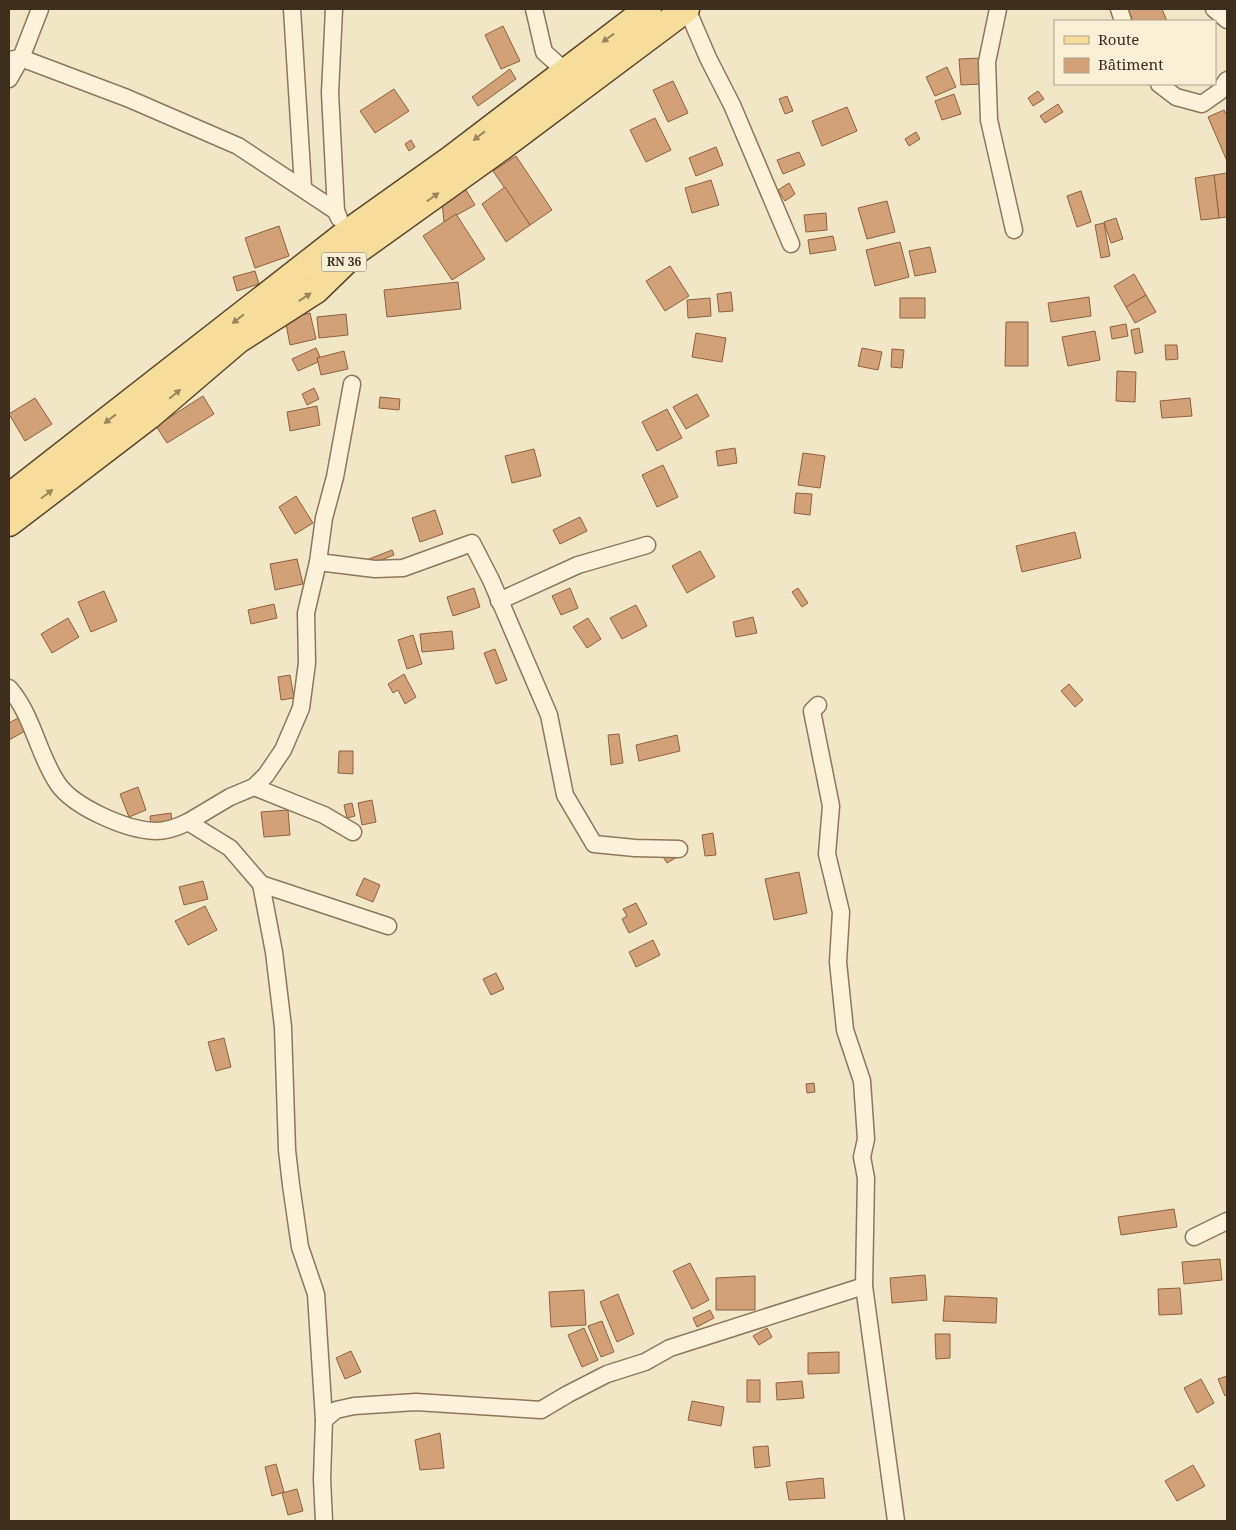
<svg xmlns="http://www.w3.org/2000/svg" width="1236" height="1530" viewBox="0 0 1236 1530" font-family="'Noto Serif',serif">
<rect width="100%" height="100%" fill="#f1e6c5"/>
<g fill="#d2a178" stroke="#8f603d">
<polygon points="1128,9 1162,9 1167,21 1133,21"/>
<polygon points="503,26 520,61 501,69 485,35"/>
<polygon points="981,58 982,84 961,85 959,59"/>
<polygon points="947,67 956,87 935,96 926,77"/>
<polygon points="510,69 516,79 478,106 472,97"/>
<polygon points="673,81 688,113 668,122 653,90"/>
<polygon points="394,89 409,111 375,133 360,111"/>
<polygon points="1038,91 1044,99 1033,106 1028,98"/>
<polygon points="954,94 961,114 942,120 935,101"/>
<polygon points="787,96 793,111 785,114 779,99"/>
<polygon points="1058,104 1063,112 1045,123 1040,116"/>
<polygon points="847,107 857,131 822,146 812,121"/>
<polygon points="1224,110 1227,116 1227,161 1208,117"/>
<polygon points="655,118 671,150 646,162 630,130"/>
<polygon points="916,132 920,139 909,146 905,139"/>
<polygon points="411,140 415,147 409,151 405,144"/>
<polygon points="716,147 723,165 696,176 689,158"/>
<polygon points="799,152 805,165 783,174 777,160"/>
<polygon points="516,156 552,210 530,225 493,171"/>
<polygon points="1227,173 1227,217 1219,218 1214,175"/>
<polygon points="1214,175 1219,218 1201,220 1195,178"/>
<polygon points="711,180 719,205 692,213 685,188"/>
<polygon points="789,183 795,194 785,201 778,190"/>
<polygon points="464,187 475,205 444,222 442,202"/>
<polygon points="505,187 530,225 506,242 482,204"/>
<polygon points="1081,191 1091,222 1077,227 1067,196"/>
<polygon points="887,201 895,232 867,239 858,208"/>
<polygon points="826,213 827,230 806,232 804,215"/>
<polygon points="456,214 485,259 452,280 423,236"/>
<polygon points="1116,218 1123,239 1111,243 1104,222"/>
<polygon points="1104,223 1110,256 1101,258 1095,225"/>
<polygon points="279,226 289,256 255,268 245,238"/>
<polygon points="833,236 836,250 810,254 808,240"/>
<polygon points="900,242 909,277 875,286 866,250"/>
<polygon points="930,247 936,272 915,276 909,251"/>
<polygon points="670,266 689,296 665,311 646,281"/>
<polygon points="255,271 259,284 237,291 233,277"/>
<polygon points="1134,274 1146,295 1126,307 1114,286"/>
<polygon points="458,282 461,309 387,317 384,290"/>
<polygon points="731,292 733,311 719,312 717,294"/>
<polygon points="1146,295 1156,312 1135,323 1126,307"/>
<polygon points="1089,297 1091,316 1051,322 1048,303"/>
<polygon points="710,298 711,316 688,318 687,300"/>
<rect x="900" y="298" width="25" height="20"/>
<polygon points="310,313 316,339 290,345 285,319"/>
<polygon points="346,314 348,335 319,338 317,317"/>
<polygon points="1006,322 1028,322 1028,366 1005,366"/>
<polygon points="1126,324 1128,336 1112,339 1110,327"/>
<polygon points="1139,328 1143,352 1135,354 1131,330"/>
<polygon points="1095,331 1100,360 1068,366 1062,337"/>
<polygon points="696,333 726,338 722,362 692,357"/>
<polygon points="1165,345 1177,345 1178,359 1166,360"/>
<polygon points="316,348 320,357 317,358 318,362 298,371 292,359"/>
<polygon points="862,348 882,352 878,370 858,366"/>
<polygon points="892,349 904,350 902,368 891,367"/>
<polygon points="344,351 348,369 321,375 317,358"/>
<polygon points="1117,371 1136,372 1135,402 1116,401"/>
<polygon points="314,388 319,399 307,405 302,394"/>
<polygon points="697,394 709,416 686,429 673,407"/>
<polygon points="203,396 214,414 167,443 156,426"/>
<polygon points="380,397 400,399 399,410 379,408"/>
<polygon points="35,398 52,424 25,441 9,414"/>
<polygon points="1190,398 1192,416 1162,418 1160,401"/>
<polygon points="317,406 320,425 290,431 287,412"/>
<polygon points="667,409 682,438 657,451 642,422"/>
<polygon points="735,448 737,463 718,466 716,451"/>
<polygon points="534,449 541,476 512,483 505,456"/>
<polygon points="803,453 825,456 820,488 798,485"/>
<polygon points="663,465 678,497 657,507 642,475"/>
<polygon points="796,493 812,494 810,515 794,513"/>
<polygon points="296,496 313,523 295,534 279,507"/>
<polygon points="435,510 443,534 420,542 412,518"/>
<polygon points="580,517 587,531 560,544 553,530"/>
<polygon points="1075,532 1081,558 1022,572 1016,546"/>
<polygon points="392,550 394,555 366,566 364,561"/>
<polygon points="700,551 715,577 687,593 672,566"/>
<polygon points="297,559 303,584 275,590 270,564"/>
<polygon points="474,588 480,607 453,616 447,597"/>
<polygon points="570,588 578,608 561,615 552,596"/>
<polygon points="798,588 808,603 802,607 792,592"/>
<polygon points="104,591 117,621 91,632 78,602"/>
<polygon points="274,604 277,618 251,624 248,610"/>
<polygon points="636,605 647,626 622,639 610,618"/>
<polygon points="753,617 757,633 736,637 733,622"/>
<polygon points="68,618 79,637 52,653 41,634"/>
<polygon points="588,618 601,639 587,648 573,627"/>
<polygon points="452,631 454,649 422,652 420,634"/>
<polygon points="413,635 422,664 407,669 398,640"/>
<polygon points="495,649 507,680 496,684 484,653"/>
<polygon points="404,674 416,697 405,704 398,690 393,693 388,684"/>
<polygon points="290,675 294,698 281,700 278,677"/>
<polygon points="1069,684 1083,700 1075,707 1061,691"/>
<polygon points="20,717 27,730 9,740 9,723"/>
<polygon points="619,734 623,763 611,765 608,735"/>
<polygon points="677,735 680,751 639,761 636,745"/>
<polygon points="339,751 353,751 353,774 338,773"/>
<polygon points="138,787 146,810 129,817 120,794"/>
<polygon points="372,800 376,822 362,825 358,803"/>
<polygon points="352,803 355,816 347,818 344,805"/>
<polygon points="288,810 290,835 264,837 261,812"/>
<polygon points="171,813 172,823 151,826 150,816"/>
<polygon points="713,833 716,855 705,856 702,835"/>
<polygon points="660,852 684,853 667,863"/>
<polygon points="799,872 807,913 774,920 765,879"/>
<polygon points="364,878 380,885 373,902 356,895"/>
<polygon points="203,881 208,899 184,905 179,887"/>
<polygon points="636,903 647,924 629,933 622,919 627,916 623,909"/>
<polygon points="205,906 217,930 188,945 175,921"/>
<polygon points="653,940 660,955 636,967 629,952"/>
<polygon points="496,973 504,989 491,995 483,979"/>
<polygon points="224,1038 231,1067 216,1071 208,1042"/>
<polygon points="814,1083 815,1092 807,1093 806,1084"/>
<polygon points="1174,1209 1177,1227 1121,1235 1118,1217"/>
<polygon points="1220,1259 1222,1280 1184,1284 1182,1262"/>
<polygon points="690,1263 709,1300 692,1309 673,1271"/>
<polygon points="925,1275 927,1300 892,1303 890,1278"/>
<polygon points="755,1276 755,1310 716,1310 716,1278"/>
<polygon points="1180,1288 1182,1314 1159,1315 1158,1289"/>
<polygon points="584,1290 586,1325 551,1327 549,1292"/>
<polygon points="618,1294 634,1334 617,1342 600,1302"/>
<polygon points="945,1296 997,1298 996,1323 943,1321"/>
<polygon points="710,1310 714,1318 697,1327 693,1318"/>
<polygon points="602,1321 614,1352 601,1357 588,1326"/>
<polygon points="584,1328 598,1360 582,1367 568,1335"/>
<polygon points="767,1328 772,1337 759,1345 753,1336"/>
<polygon points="935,1334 950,1334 950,1358 936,1359"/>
<polygon points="351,1351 361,1372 345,1379 336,1358"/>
<polygon points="839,1352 839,1373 808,1374 808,1353"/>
<polygon points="1227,1376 1227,1395 1225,1396 1218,1379"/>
<polygon points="1201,1379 1214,1403 1197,1413 1184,1388"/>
<rect x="747" y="1380" width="13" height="22"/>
<polygon points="802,1381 804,1398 777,1400 776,1383"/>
<polygon points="692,1401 724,1407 721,1426 688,1420"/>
<polygon points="440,1433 444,1468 420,1470 415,1440"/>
<polygon points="768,1446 770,1466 755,1468 753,1447"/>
<polygon points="276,1464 284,1492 272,1496 265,1467"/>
<polygon points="1193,1465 1205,1486 1177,1501 1165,1481"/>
<polygon points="823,1478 825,1498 789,1500 786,1482"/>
<polygon points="297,1489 303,1511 288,1515 282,1493"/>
</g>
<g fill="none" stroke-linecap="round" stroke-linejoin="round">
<defs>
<g id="minor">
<polyline points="292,9 303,187"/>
<polyline points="334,9 330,93 336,211 339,218"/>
<polyline points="534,9 544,52 564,70"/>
<polyline points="687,9 708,58 732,105 791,244"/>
<polyline points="998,9 987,62 989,120 1014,230"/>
<polyline points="1119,9 1123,21"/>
<polyline points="1214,9 1227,20"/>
<polyline points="9,60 21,58 127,98 238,146 336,211"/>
<polyline points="9,79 21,58 40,9"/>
<polyline points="1159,84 1176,97 1202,104 1219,92 1227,80"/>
<polyline points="318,562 375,569 403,568 472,543 491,580 549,715 565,795 594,844 635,848 679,849"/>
<polyline points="499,601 578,565 647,545"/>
<path d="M 9,688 C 33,715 38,755 58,784 C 74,807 126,830 155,831 C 167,831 178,827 188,822 L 230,848 L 261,884 L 274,952 L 283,1027 L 287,1150 L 291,1185 L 300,1247 L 316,1294 L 324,1420"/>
<polyline points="818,705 812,711 831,806 827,854 841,912 838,962 845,1030 862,1081 866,1139 862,1157 866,1178 864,1286 896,1521"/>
<polyline points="254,787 324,815 353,832"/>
<polyline points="188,822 230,797 254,787 266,775 283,750 301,708 307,663 306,613 318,562 324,518 335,477 352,384"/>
<polyline points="261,884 388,926"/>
<polyline points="1194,1237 1227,1221"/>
<polyline points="324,1521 322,1479 324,1420 336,1410 354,1406 416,1402 541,1410 568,1394 607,1374 645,1362 670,1348 864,1286"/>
</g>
<g id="primary">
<polyline points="9,497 347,233 451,159 648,9"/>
<polyline points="9,523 149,416 238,340 316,290 355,252 503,146 686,9"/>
</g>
</defs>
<use href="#minor" stroke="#8e7759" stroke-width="19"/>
<use href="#primary" stroke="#5c452e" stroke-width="29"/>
<use href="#minor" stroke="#fbf2d9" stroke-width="16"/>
<use href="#primary" stroke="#f6dd9b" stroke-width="26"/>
</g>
<defs><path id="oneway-solid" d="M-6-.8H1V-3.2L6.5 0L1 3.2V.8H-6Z" transform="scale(1.25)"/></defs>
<g fill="#9a865c">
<use href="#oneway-solid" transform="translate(608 38) rotate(144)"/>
<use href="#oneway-solid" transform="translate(479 136) rotate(142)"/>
<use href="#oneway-solid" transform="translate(433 197) rotate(-36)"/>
<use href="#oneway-solid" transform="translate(305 297) rotate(-33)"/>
<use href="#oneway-solid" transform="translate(238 319) rotate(142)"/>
<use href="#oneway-solid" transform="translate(175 394) rotate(-40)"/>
<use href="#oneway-solid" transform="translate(110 419) rotate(142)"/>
<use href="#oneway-solid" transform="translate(47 494) rotate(-37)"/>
</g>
<g text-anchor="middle" stroke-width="4" stroke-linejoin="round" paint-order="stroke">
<rect fill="#f8efd5" stroke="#756855" stroke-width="1" x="321.5" y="252.5" width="45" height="19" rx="4"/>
<g font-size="12" font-weight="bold" fill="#3d2e1e">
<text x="344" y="266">RN 36</text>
</g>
</g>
<rect width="1236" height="1530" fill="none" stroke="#3d2e1e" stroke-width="20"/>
<rect x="1054" y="20" width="162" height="65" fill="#f8efd5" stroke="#ada28c"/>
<rect x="1064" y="36" width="25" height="8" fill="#f6dd9b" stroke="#ada28c"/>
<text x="1098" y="45" font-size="15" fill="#3d2e1e">Route</text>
<rect x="1064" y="58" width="25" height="15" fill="#d2a178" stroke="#ada28c"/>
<text x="1098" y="70" font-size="15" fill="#3d2e1e">Bâtiment</text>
</svg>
